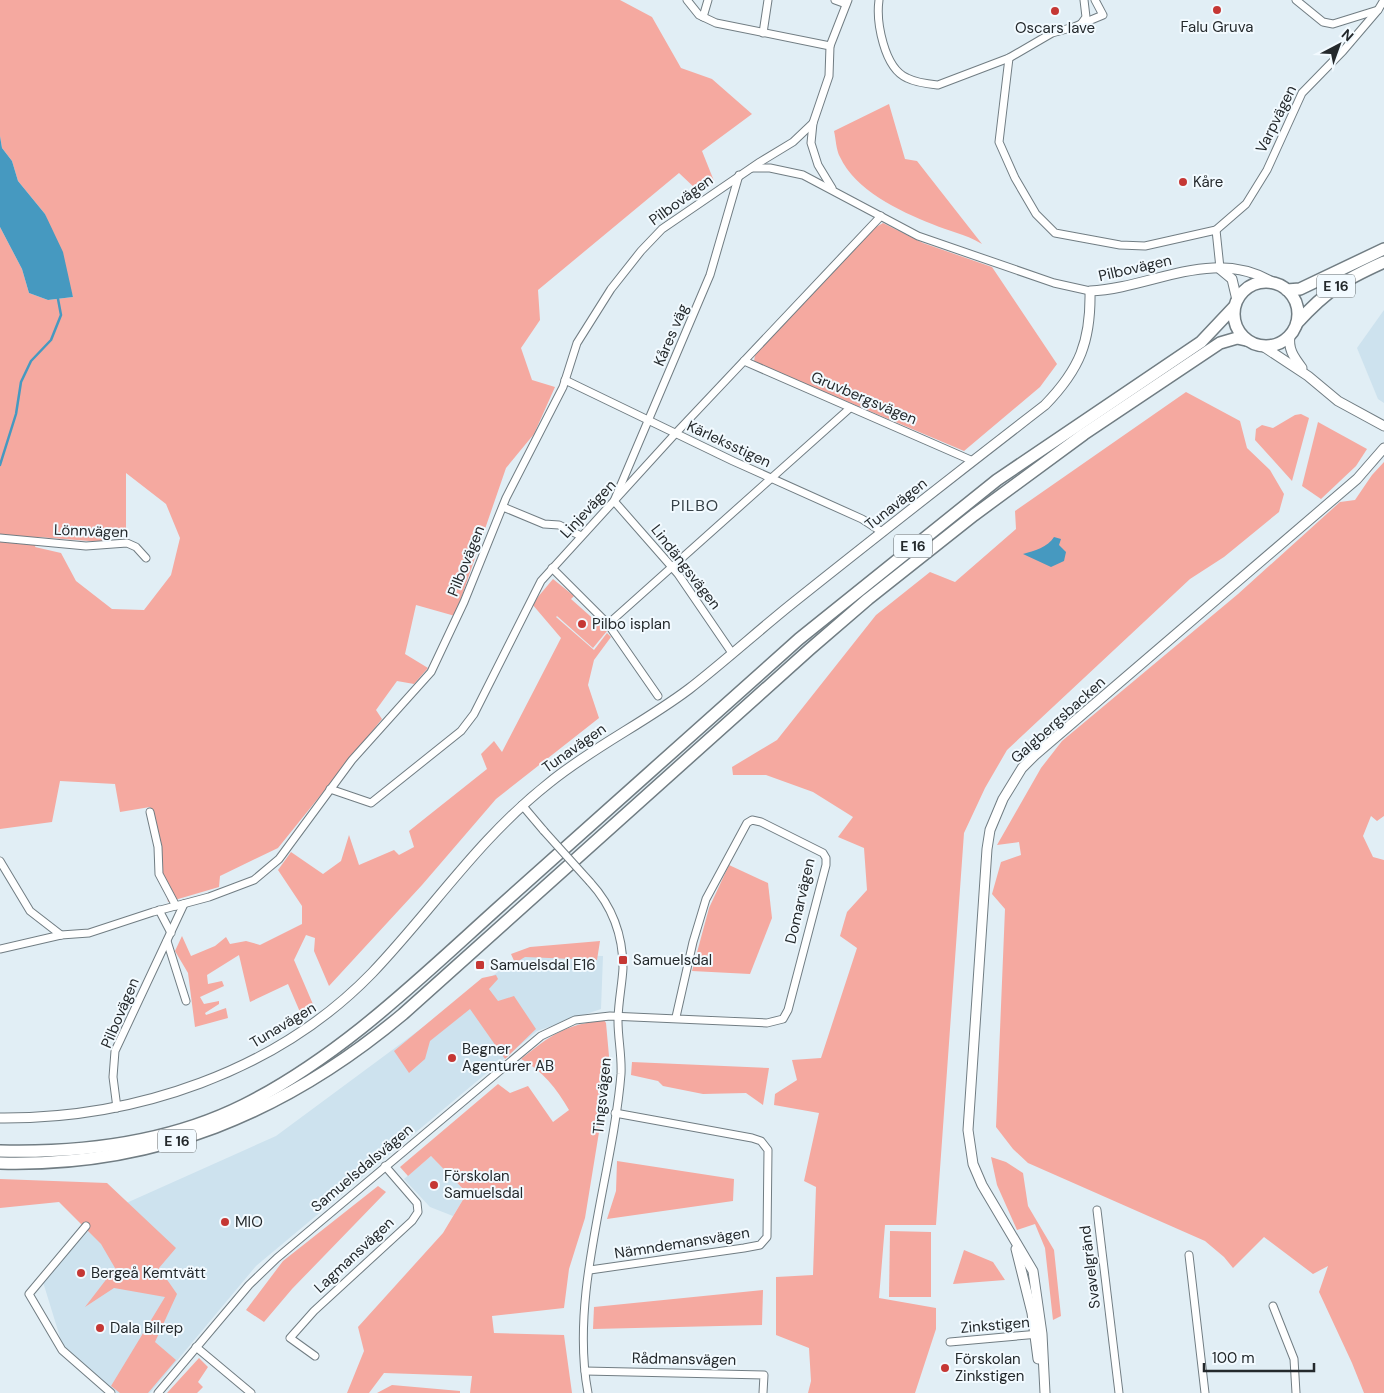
<svg xmlns="http://www.w3.org/2000/svg" width="1384" height="1393" viewBox="0 0 1384 1393" font-family="'DM Sans',sans-serif">
<rect width="100%" height="100%" fill="#e1eef5"/>
<g fill="#cde2ee">
<polygon points="1384,310 1384,403 1378,399 1357,348"/>
<polygon points="522,954 603,956 601,1009 537,1031 256,1266 150,1393 117,1393 63,1347 43,1282 104,1213 276,1136"/>
<polygon points="431,1156 467,1193 453,1216 430,1207 404,1179"/>
</g>
<g fill="#f5a9a0" fill-rule="evenodd">
<path d="M 0,0 L 620,0 L 652,17 L 681,68 L 712,79 L 752,114 L 702,151 L 714,181 L 697,190 L 679,173 L 538,290 L 540,320 L 521,348 L 532,380 L 555,387 L 534,434 L 506,468 L 455,616 L 416,605 L 405,654 L 428,668 L 414,684 L 397,681 L 376,710 L 382,719 L 278,848 L 220,876 L 219,887 L 168,902 L 150,807 L 120,812 L 115,784 L 60,781 L 52,822 L 0,829 L 0,227 L 22,269 L 29,293 L 48,300 L 73,297 L 45,214 L 18,181 L 12,161 L 2,148 L 0,136 ZM 126,473 L 166,504 L 180,538 L 171,575 L 144,610 L 112,609 L 76,581 L 61,553 L 35,547 L 38,537 L 102,542 L 126,529 Z"/>
<path d="M 889,104 L 905,159 L 917,161 L 982,244 C 963,233 951,232 932,224 C 899,211 855,190 840,157 C 836,150 836,139 834,131 Z"/>
<polygon points="883,223 923,243 992,267 1057,364 1040,387 964,451 754,362 755,354 871,230"/>
<polygon points="1186,392 1240,421 1247,448 1270,470 1284,494 1279,512 1224,557 1190,579 1007,750 985,788 964,833 936,1225 885,1225 879,1298 936,1308 936,1329 915,1393 808,1393 811,1381 809,1348 776,1335 776,1277 813,1275 816,1187 804,1181 819,1113 774,1105 775,1094 797,1080 792,1060 821,1058 857,948 840,936 847,912 867,890 864,848 838,837 853,817 813,792 766,775 733,775 732,767 777,740 876,615 930,572 955,582 1016,529 1015,511"/>
<polygon points="1301,414 1309,418 1292,481 1255,440 1256,429 1262,425 1273,428 1295,415"/>
<polygon points="1318,422 1367,449 1356,466 1321,499 1302,486"/>
<polygon points="1384,462 1384,816 1377,821 1371,816 1363,836 1373,857 1384,860 1384,1393 1364,1393 1352,1363 1319,1292 1328,1266 1313,1274 1264,1237 1233,1268 1224,1257 1205,1241 1028,1163 1013,1149 996,1127 1005,909 992,894 1001,862 1021,855 1019,842 997,845 1041,768 1062,741 1238,594 1340,502 1355,500 1372,475"/>
<polygon points="553,579 574,596 571,599 607,631 593,648 557,616 559,614 556,617 594,650 607,633 611,637 594,660 588,685 599,718 496,799 422,885 329,986 314,951 315,938 306,935 294,960 315,1009 303,1019 288,984 250,1002 239,955 207,975 208,984 222,981 224,986 200,997 204,1004 219,1001 219,1004 205,1013 206,1015 226,1008 228,1018 195,1027 188,973 175,951 182,936 191,956 215,946 226,937 230,944 246,941 260,945 302,924 302,906 278,870 291,852 323,874 341,861 349,835 359,865 394,850 399,855 414,847 409,831 487,769 481,754 494,741 502,752 561,638 532,604"/>
<polygon points="729,865 768,883 772,918 750,974 692,971 709,908"/>
<polygon points="600,941 597,960 525,957 515,963 511,954 530,947"/>
<polygon points="496,975 498,979 489,989 498,1001 514,996 536,1029 505,1059 470,1009 430,1041 425,1059 409,1073 394,1051 482,978"/>
<path d="M 604,1020 L 606,1023 L 609,1056 L 607,1083 L 585,1218 L 569,1269 L 564,1308 L 492,1316 L 494,1333 L 564,1335 L 572,1393 L 470,1393 L 472,1376 L 384,1373 L 369,1393 L 347,1393 L 364,1351 L 358,1327 L 443,1233 L 467,1193 L 431,1156 L 408,1176 L 400,1167 L 498,1084 L 510,1093 L 528,1086 L 553,1122 L 569,1110 C 557,1089 542,1070 521,1059 C 551,1035 564,1025 604,1020 Z"/>
<polygon points="632,1062 769,1068 763,1105 746,1093 703,1094 663,1086 658,1081 631,1075"/>
<polygon points="991,1157 1006,1162 1023,1173 1028,1206 1054,1250 1061,1316 1053,1320 1045,1248 1035,1224 1017,1230 997,1185"/>
<polygon points="617,1161 734,1179 733,1201 607,1219 616,1191"/>
<polygon points="0,1179 107,1183 176,1248 159,1268 177,1294 155,1342 176,1360 148,1393 120,1393 111,1386 165,1297 114,1288 85,1307 115,1268 101,1244 59,1202 0,1208"/>
<polygon points="378,1186 386,1192 292,1289 264,1322 246,1310 283,1261"/>
<polygon points="890,1231 931,1232 931,1297 889,1297"/>
<polygon points="964,1250 993,1262 1005,1280 953,1284"/>
<polygon points="763,1290 762,1325 593,1329 594,1307"/>
<polygon points="199,1358 208,1367 198,1382 203,1387 197,1393 167,1393"/>
<polygon points="392,1385 460,1391 460,1393 377,1393"/>
</g>
<g fill="#4699c0">
<polygon points="0,136 2,148 12,161 18,181 45,214 63,252 73,297 48,300 29,293 22,269 0,227"/>
<path d="M 1054,537 L 1061,539 L 1059,545 L 1066,552 L 1064,561 L 1051,567 L 1023,554 C 1034,551 1048,547 1054,537 Z"/>
</g>
<g fill="none" stroke-linecap="round" stroke-linejoin="round">
<polyline stroke="#4699c0" stroke-width="2.5" points="0,465 16,414 21,382 31,361 51,340 61,315 58,299"/>
<defs>
<g id="minor">
<polyline points="687,0 699,15 716,23 830,46 829,76 813,123 811,143 818,165 832,188"/>
<polyline points="835,0 846,4"/>
<path d="M 879,0 C 876,22 884,68 907,78 C 917,83 928,84 938,85 L 1009,58 L 1052,33 L 1074,27 L 1103,15 L 1095,0"/>
<polyline points="1296,0 1323,22 1333,24 1378,10"/>
<polyline points="703,17 708,0"/>
<polyline points="1081,24 1086,17 1084,0"/>
<polyline points="763,33 768,0"/>
<polyline points="830,46 848,0"/>
<polyline points="1009,58 999,142 1015,178 1036,214 1055,233 1120,245 1145,246 1216,230 1246,204 1267,170 1302,93 1343,51 1378,10 1384,0"/>
<polyline points="752,168 770,168 803,175 918,236 1054,283 1090,291"/>
<polyline points="1216,230 1220,268"/>
<polyline points="744,361 973,461"/>
<polyline points="565,380 733,461 862,519 882,532"/>
<polyline points="503,507 544,524 559,525 581,536"/>
<polyline points="0,538 86,546 127,543 136,547 146,558"/>
<polyline points="552,568 608,624 658,696"/>
<polyline points="608,624 850,408"/>
<polyline points="732,653 678,574 614,501 710,275 739,175"/>
<polyline points="330,789 371,803 461,731 474,714 541,581 675,434 881,216"/>
<polyline points="522,805 544,831"/>
<polyline points="150,812 158,847 159,874 176,906"/>
<polyline points="0,861 30,911 61,935"/>
<polyline points="159,910 171,933"/>
<polyline points="167,941 186,1001"/>
<polyline points="0,949 61,935 89,933 153,912 209,897 254,880 279,859 352,760 431,672 464,602 506,498 563,387 577,343 611,289 641,251 662,229 760,162 793,142 813,123"/>
<polyline points="117,1108 113,1077 115,1051 184,904"/>
<polyline points="1097,1210 1119,1393"/>
<polyline points="86,1226 29,1294 62,1350 111,1393"/>
<polyline points="1189,1255 1205,1393"/>
<polyline points="590,1270 744,1248 760,1245 767,1237 768,1150 761,1141 752,1138 615,1113"/>
<polyline points="1273,1306 1294,1359 1296,1393"/>
<polyline points="950,1342 1039,1334"/>
<polyline points="196,1347 251,1393"/>
<polyline points="315,1356 290,1338 314,1311 412,1221 418,1212 417,1203 385,1166"/>
<polyline points="585,1371 764,1375 763,1393"/>
<polyline points="158,1393 249,1285 277,1258 541,1036 575,1020 610,1016 767,1023 783,1019 788,1010 826,865 826,858 823,853 761,822 752,820 747,823 706,899 693,942 676,1017"/>
<path d="M 588,1393 C 569,1293 613,1175 621,1074 C 622,1056 618,1039 618,1021 C 618,1003 622,986 623,968 C 623,935 612,906 590,882"/>
</g>
<g id="tertiary">
<polyline points="1220,269 1232,279 1237,300"/>
<path d="M 1290,335 C 1288,349 1293,356 1302,368"/>
<polyline points="1264,347 1308,376 1338,401 1384,426"/>
<path d="M 0,1118 C 135,1119 276,1072 372,973 C 433,909 478,839 549,783 C 593,747 644,723 689,689 C 725,661 759,630 794,602 C 878,535 961,470 1045,405 C 1080,369 1091,341 1090,291 C 1154,288 1212,246 1274,283"/>
<polyline points="1016,1249 1032,1313 1038,1359"/>
<polyline points="1045,1393 1042,1334 1033,1271 982,1185 973,1164 968,1130 987,849 990,830 1003,799 1022,768 1035,755 1357,479 1384,448"/>
</g>
<g id="trunk">
<circle cx="1266" cy="314" r="32"/>
<polyline points="1287,290 1300,289 1384,249"/>
<path d="M 1297,323 C 1327,290 1344,280 1384,262"/>
<path d="M 0,1151 C 82,1153 170,1142 244,1105 C 341,1056 419,979 499,907 C 599,818 699,728 799,639 L 997,480 L 1201,342 L 1234,307"/>
<path d="M 0,1163 C 155,1167 285,1113 403,1014 L 810,649 L 868,599 L 974,515 L 1084,434 L 1220,343 L 1237,338 L 1246,340"/>
</g>
</defs>
<use href="#minor" stroke="#717d83" stroke-width="9"/>
<use href="#tertiary" stroke="#717d83" stroke-width="11"/>
<use href="#trunk" stroke="#717d83" stroke-width="14"/>
<use href="#minor" stroke="#fff" stroke-width="7"/>
<use href="#tertiary" stroke="#fff" stroke-width="9"/>
<use href="#trunk" stroke="#fff" stroke-width="11"/>
<defs>
<polyline id="minor-bridge" points="544,831 590,882"/>
</defs>
<use href="#minor-bridge" stroke="#717d83" stroke-width="9" stroke-linecap="butt"/>
<use href="#minor-bridge" stroke="#fff" stroke-width="7"/>
</g>
<g fill="#c53734" stroke="#f2faff" stroke-width="2">
<circle cx="1217" cy="10" r="5"/>
<circle cx="1055" cy="11" r="5"/>
<circle cx="1183" cy="182" r="5"/>
<circle cx="582" cy="624" r="5"/>
<rect x="618" y="955" width="10" height="10" rx="2.5"/>
<rect x="475" y="960" width="10" height="10" rx="2.5"/>
<circle cx="452" cy="1058" r="5"/>
<circle cx="434" cy="1185" r="5"/>
<circle cx="225" cy="1222" r="5"/>
<circle cx="81" cy="1273" r="5"/>
<circle cx="100" cy="1328" r="5"/>
<circle cx="945" cy="1368" r="5"/>
</g>
<g text-anchor="middle" stroke-width="4" stroke-linejoin="round" paint-order="stroke">
<g fill="#f2faff" stroke="#62686b" stroke-width="1">
<rect x="1317" y="274.5" width="38" height="23" rx="4"/>
<rect x="894" y="534.5" width="38" height="23" rx="4"/>
<rect x="158" y="1129.5" width="38" height="23" rx="4"/>
</g>
<g font-size="14" font-weight="bold" fill="#24292c">
<text x="1336" y="291">E 16</text>
<text x="913" y="551">E 16</text>
<text x="177" y="1146">E 16</text>
</g>
<g font-size="15" fill="#24292c" stroke="#f2faff" text-anchor="start">
<text x="1217" y="32" text-anchor="middle">Falu Gruva</text>
<text x="1055" y="33" text-anchor="middle">Oscars lave</text>
<text x="1193" y="187">Kåre</text>
<text x="592" y="629">Pilbo isplan</text>
<text x="633" y="965">Samuelsdal</text>
<text x="490" y="970">Samuelsdal E16</text>
<text x="462" y="1054">Begner<tspan x="462" dy="17">Agenturer AB</tspan></text>
<text x="444" y="1181">Förskolan<tspan x="444" dy="17">Samuelsdal</tspan></text>
<text x="235" y="1227">MIO</text>
<text x="91" y="1278">Bergeå Kemtvätt</text>
<text x="110" y="1333">Dala Bilrep</text>
<text x="955" y="1364">Förskolan<tspan x="955" dy="17">Zinkstigen</tspan></text>
</g>
<g font-size="15" fill="#24292c" stroke="#f2faff">
<text transform="translate(1276 119) rotate(-64)" y="5">Varpvägen</text>
<text transform="translate(681 200) rotate(-36)" y="5">Pilbovägen</text>
<text transform="translate(1135 268) rotate(-13)" y="5">Pilbovägen</text>
<text transform="translate(671 335) rotate(-67)" y="5">Kåres väg</text>
<text transform="translate(864 398) rotate(23)" y="5">Gruvbergsvägen</text>
<text transform="translate(729 444) rotate(25)" y="5">Kärleksstigen</text>
<text transform="translate(896 504) rotate(-38)" y="5">Tunavägen</text>
<text transform="translate(588 509) rotate(-47)" y="5">Linjevägen</text>
<text transform="translate(91 531) rotate(2)" y="5">Lönnvägen</text>
<text transform="translate(466 561) rotate(-68)" y="5">Pilbovägen</text>
<text transform="translate(686 567) rotate(52)" y="5">Lindängsvägen</text>
<text transform="translate(1058 720) rotate(-42)" y="5">Galgbergsbacken</text>
<text transform="translate(574 748) rotate(-35)" y="5">Tunavägen</text>
<text transform="translate(800 901) rotate(-77)" y="5">Domarvägen</text>
<text transform="translate(120 1013) rotate(-67)" y="5">Pilbovägen</text>
<text transform="translate(283 1025) rotate(-31)" y="5">Tunavägen</text>
<text transform="translate(602 1096) rotate(-84)" y="5">Tingsvägen</text>
<text transform="translate(362 1168) rotate(-40)" y="5">Samuelsdalsvägen</text>
<text transform="translate(682 1243) rotate(-9)" y="5">Nämndemansvägen</text>
<text transform="translate(354 1255) rotate(-43)" y="5">Lagmansvägen</text>
<text transform="translate(1090 1267) rotate(-97)" y="5">Svavelgränd</text>
<text transform="translate(995 1325) rotate(-5)" y="5">Zinkstigen</text>
<text transform="translate(684 1359) rotate(1)" y="5">Rådmansvägen</text>
</g>
<g font-size="16" letter-spacing="1" fill="#364147" stroke="#f2faff">
<text x="695" y="511">PILBO</text>
</g>
</g>
<g transform="translate(1339 45) rotate(41)" stroke="#f2faff" stroke-width="4" paint-order="stroke">
<path d="M0-4L9 19L0 12L-9 19Z" fill="#24292c"/>
<text y="-8" font-size="14" font-weight="bold" text-anchor="middle" fill="#24292c">N</text>
</g>
<path d="M1204 1363v8h110v-8" fill="none" stroke="#24292c" stroke-width="2.5"/>
<text x="1212" y="1363" font-size="15" fill="#24292c" stroke="#f2faff" stroke-width="4" paint-order="stroke">100 m</text>
</svg>
